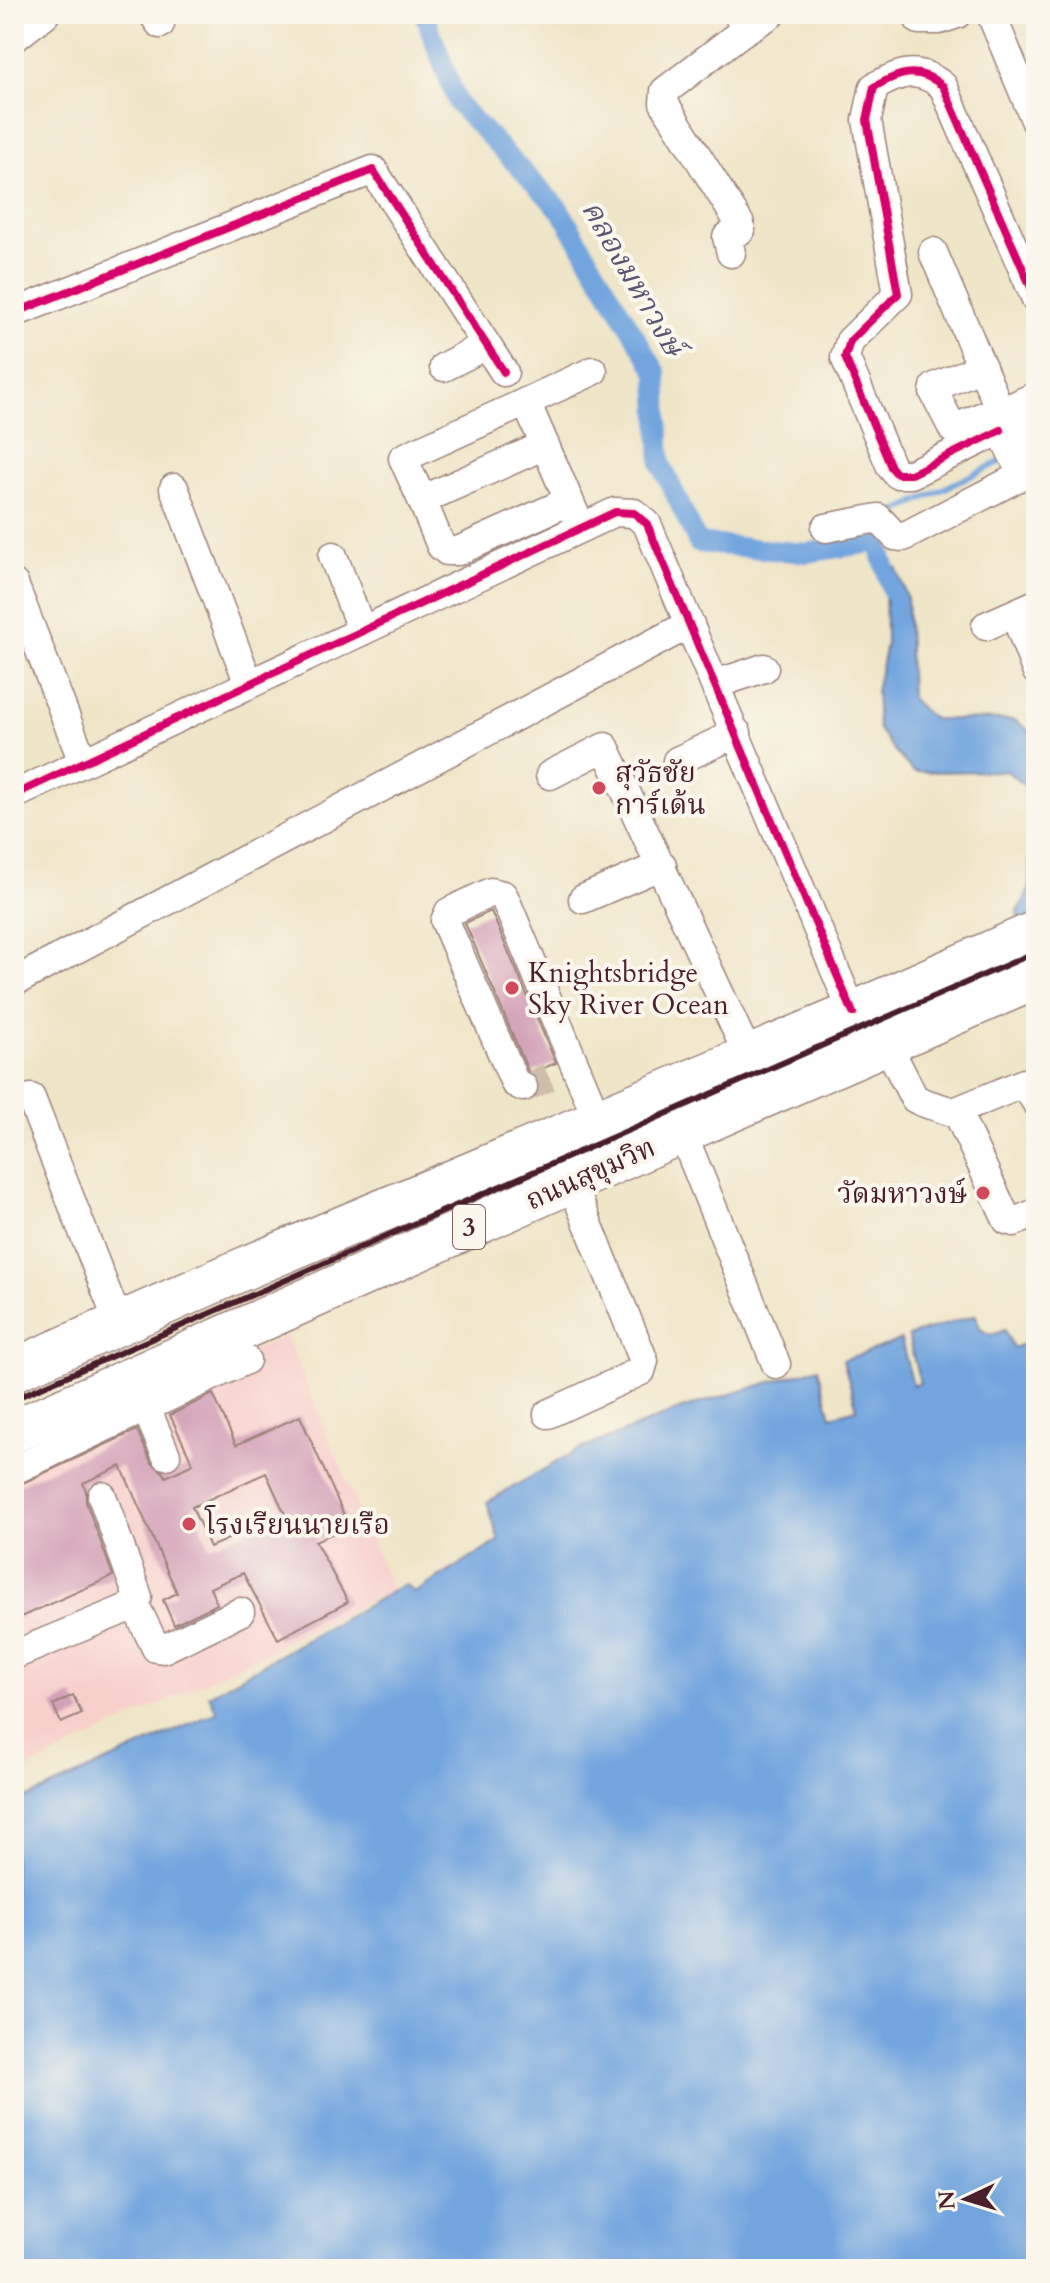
<svg xmlns="http://www.w3.org/2000/svg" width="1050" height="2283" viewBox="0 0 1050 2283" font-family="Cardo,'Noto Serif Thai',serif">
<rect width="100%" height="100%" fill="#fbf7ec"/>
<filter id="ink" filterUnits="userSpaceOnUse"><feTurbulence type="fractalNoise" baseFrequency=".0125" numOctaves="2"/><feDisplacementMap in="SourceGraphic" scale="16" xChannelSelector="R" yChannelSelector="G"/><feConvolveMatrix kernelMatrix="1 2 1 2 8 2 1 2 1" color-interpolation-filters="sRGB"/></filter>
<filter id="wash" filterUnits="userSpaceOnUse"><feTurbulence type="fractalNoise" baseFrequency=".006" numOctaves="4" result="noise"/><feDisplacementMap in="SourceGraphic" scale="32" xChannelSelector="R" yChannelSelector="G"/><feGaussianBlur stdDeviation="1.8" result="paint"/><feColorMatrix in="noise" values="0 0 0 0 0 0 0 0 0 0 0 0 0 0 0 0 0 1.4 0 .05"/><feComposite in="paint" operator="in"/></filter>
<g filter="url(#wash)">
<rect width="100%" height="100%" fill="#efe5c8"/>
<polygon fill="#f7d0cc" points="286,1336 392,1590 27,1769 14,1780 14,1457"/>
<g fill="#72a5de" stroke="#5e6284" stroke-width="2">
<polygon points="885,566 896,567 907,598 911,699 933,719 1015,720 1036,736 1036,1007 1018,912 1029,890 1031,817 1026,787 1007,771 914,772 895,752 878,728 876,691 886,644"/>
<polygon points="976,1315 980,1329 991,1335 1005,1330 1013,1348 1036,1339 1036,2269 14,2269 14,1793 21,1787 27,1798 217,1712 209,1695 405,1584 414,1593 499,1541 487,1502 576,1451 684,1408 818,1368 831,1416 857,1409 843,1360 901,1340 913,1385 920,1383 908,1336"/>
</g>
<g fill="none" stroke-linecap="round" stroke-linejoin="round">
<polyline stroke="#72a5de" stroke-width="6" points="890,521 895,512 1006,459"/>
<polyline stroke="#72a5de" stroke-width="20" points="424,14 458,104 560,210 657,373 661,464 698,543 805,553 878,542 892,591"/>
</g>
<g id="blocks">
<g fill="#d3a0b7" fill-rule="evenodd">
<polygon points="491,911 556,1063 532,1073 528,1071 465,923"/>
<path d="M 213,1394 L 236,1445 L 300,1416 L 349,1526 L 315,1541 L 348,1602 L 278,1639 L 243,1573 L 210,1588 L 217,1604 L 174,1625 L 163,1600 L 177,1593 L 121,1466 L 83,1483 L 86,1491 L 86,1502 L 113,1576 L 14,1620 L 14,1487 L 137,1430 L 151,1462 L 163,1472 L 166,1477 L 193,1464 L 170,1415 ZM 266,1473 L 285,1514 L 210,1547 L 192,1507 Z"/>
<polygon points="73,1695 82,1714 61,1723 53,1705"/>
</g>
</g>
</g>
<g filter="url(#ink)">
<use href="#blocks" fill-opacity="0" stroke="#9c827a" stroke-width="2"/>
<g fill="none" stroke-linecap="round" stroke-linejoin="round">
<polyline stroke="#cebda9" stroke-width="28" stroke-dasharray="28 14" stroke-linecap="butt" points="523,1087 530,1086 561,1071"/>
<defs>
<g id="minor">
<polyline points="153,14 160,24"/>
<polyline points="917,14 919,20 939,20 957,14"/>
<polyline points="991,14 1036,122"/>
<polyline points="742,32 771,14"/>
<polyline points="14,38 45,14"/>
<polyline points="933,252 1002,415"/>
<polyline points="731,253 727,237 741,230 740,224 664,103 665,91 742,32 742,23 738,14"/>
<polyline points="14,313 373,170 504,372"/>
<polyline points="444,367 486,345"/>
<polyline points="982,367 935,387 934,392 953,429 999,409"/>
<polyline points="526,402 593,371"/>
<polyline points="1001,412 1036,396"/>
<path d="M 1001,430 L 911,474 L 897,474 L 891,467 L 845,357 L 850,341 L 898,294 L 867,120 L 874,87 C 900,72 918,66 943,86 L 1036,299"/>
<path d="M 545,445 L 422,500 L 403,458 L 526,402 C 544,444 563,486 581,528"/>
<polyline points="1022,475 1001,430 1002,415 1020,420 1036,452"/>
<polyline points="174,488 249,684"/>
<polyline points="422,500 441,546 447,551 458,551 569,501"/>
<polyline points="826,528 878,518 895,536 903,537 1036,468"/>
<polyline points="333,556 362,631"/>
<polyline points="14,584 83,762"/>
<polyline points="1015,614 1036,670"/>
<polyline points="986,626 1036,604"/>
<polyline points="716,684 764,668"/>
<polyline points="677,761 737,733"/>
<polyline points="550,775 605,747 749,1057"/>
<polyline points="14,795 615,512 634,513 647,524 853,1013"/>
<polyline points="583,899 662,865"/>
<polyline points="14,982 690,624"/>
<path d="M 886,1042 L 914,1098 C 928,1107 944,1106 959,1116 L 1007,1220 L 1014,1222 L 1036,1213"/>
<polyline points="523,1087 515,1083 445,921 449,912 491,892 503,895 505,899 598,1120"/>
<polyline points="31,1098 119,1324"/>
<polyline points="954,1112 1024,1083 1036,1102"/>
<polyline points="682,1132 776,1364"/>
<polyline points="146,1408 166,1455"/>
<polyline points="548,1414 641,1371 644,1361 571,1182"/>
<polyline points="14,1470 246,1360"/>
<polyline points="135,1605 156,1648 163,1649 240,1612"/>
<polyline points="14,1655 135,1605 138,1597 102,1496"/>
</g>
<g id="highway">
<polyline points="14,1370 243,1269 853,1013 1036,932"/>
<polyline points="14,1431 682,1132 1036,978"/>
</g>
</defs>
<use href="#minor" stroke="#9c827a" stroke-width="31"/>
<use href="#highway" stroke="#9c827a" stroke-width="45"/>
<use href="#minor" stroke="#fff" stroke-width="28"/>
<use href="#highway" stroke="#fff" stroke-width="42"/>
<polyline stroke="#4a1f2b" stroke-width="6" points="14,1399 1036,952"/>
<defs>
<g id="cycleway">
<polyline points="14,313 373,170 504,372"/>
<path d="M 1001,430 L 911,474 L 897,474 L 891,467 L 845,357 L 850,341 L 898,294 L 867,120 L 874,87 C 900,72 918,66 943,86 L 1036,299"/>
<polyline points="14,795 615,512 634,513 647,524 853,1013"/>
</g>
</defs>
<use href="#cycleway" stroke="#fbf7ec" stroke-width="13"/>
<use href="#cycleway" stroke="#d6006c" stroke-width="8"/>
</g>
</g>
<g fill="#d1495b" stroke="#fbf7ec" stroke-width="3">
<circle cx="599" cy="788" r="8"/>
<circle cx="512" cy="988" r="8"/>
<circle cx="983" cy="1193" r="8"/>
<circle cx="189" cy="1524" r="8"/>
</g>
<g text-anchor="middle" stroke-width="8" stroke-linejoin="round" paint-order="stroke">
<rect fill="#fbf7ec" stroke="#7f6065" stroke-width="2" x="453" y="1205" width="32" height="44" rx="6"/>
<g font-size="26" font-weight="bold" fill="#4a1f2b">
<text x="469" y="1236">3</text>
</g>
<g font-size="28" fill="#4a1f2b" stroke="#fbf7ec" text-anchor="start">
<text x="615" y="782">สุวัธชัย<tspan x="615" dy="32">การ์เด้น</tspan></text>
<text x="528" y="982">Knightsbridge<tspan x="528" dy="32">Sky River Ocean</tspan></text>
<text x="967" y="1203" text-anchor="end">วัดมหาวงษ์</text>
<text x="205" y="1534">โรงเรียนนายเรือ</text>
</g>
<g font-size="28" fill="#4a1f2b" stroke="#fbf7ec">
<text transform="translate(590 1173) rotate(-24)" y="10">ถนนสุขุมวิท</text>
</g>
<g font-size="30" font-style="italic" fill="#5a5573" stroke="#fbf7ec">
<text transform="translate(633 278) rotate(60)" y="10">คลองมหาวงษ์</text>
</g>
</g>
<rect width="1050" height="2283" fill="none" stroke="#fbf7ec" stroke-width="48"/>
<g transform="translate(966 2199) rotate(266)" stroke="#fbf7ec" stroke-width="6" paint-order="stroke">
<path d="M0-6L14 30L0 20L-14 30Z" fill="#4a1f2b"/>
<text y="-12" font-size="22" font-weight="bold" text-anchor="middle" fill="#4a1f2b">N</text>
</g>
</svg>
